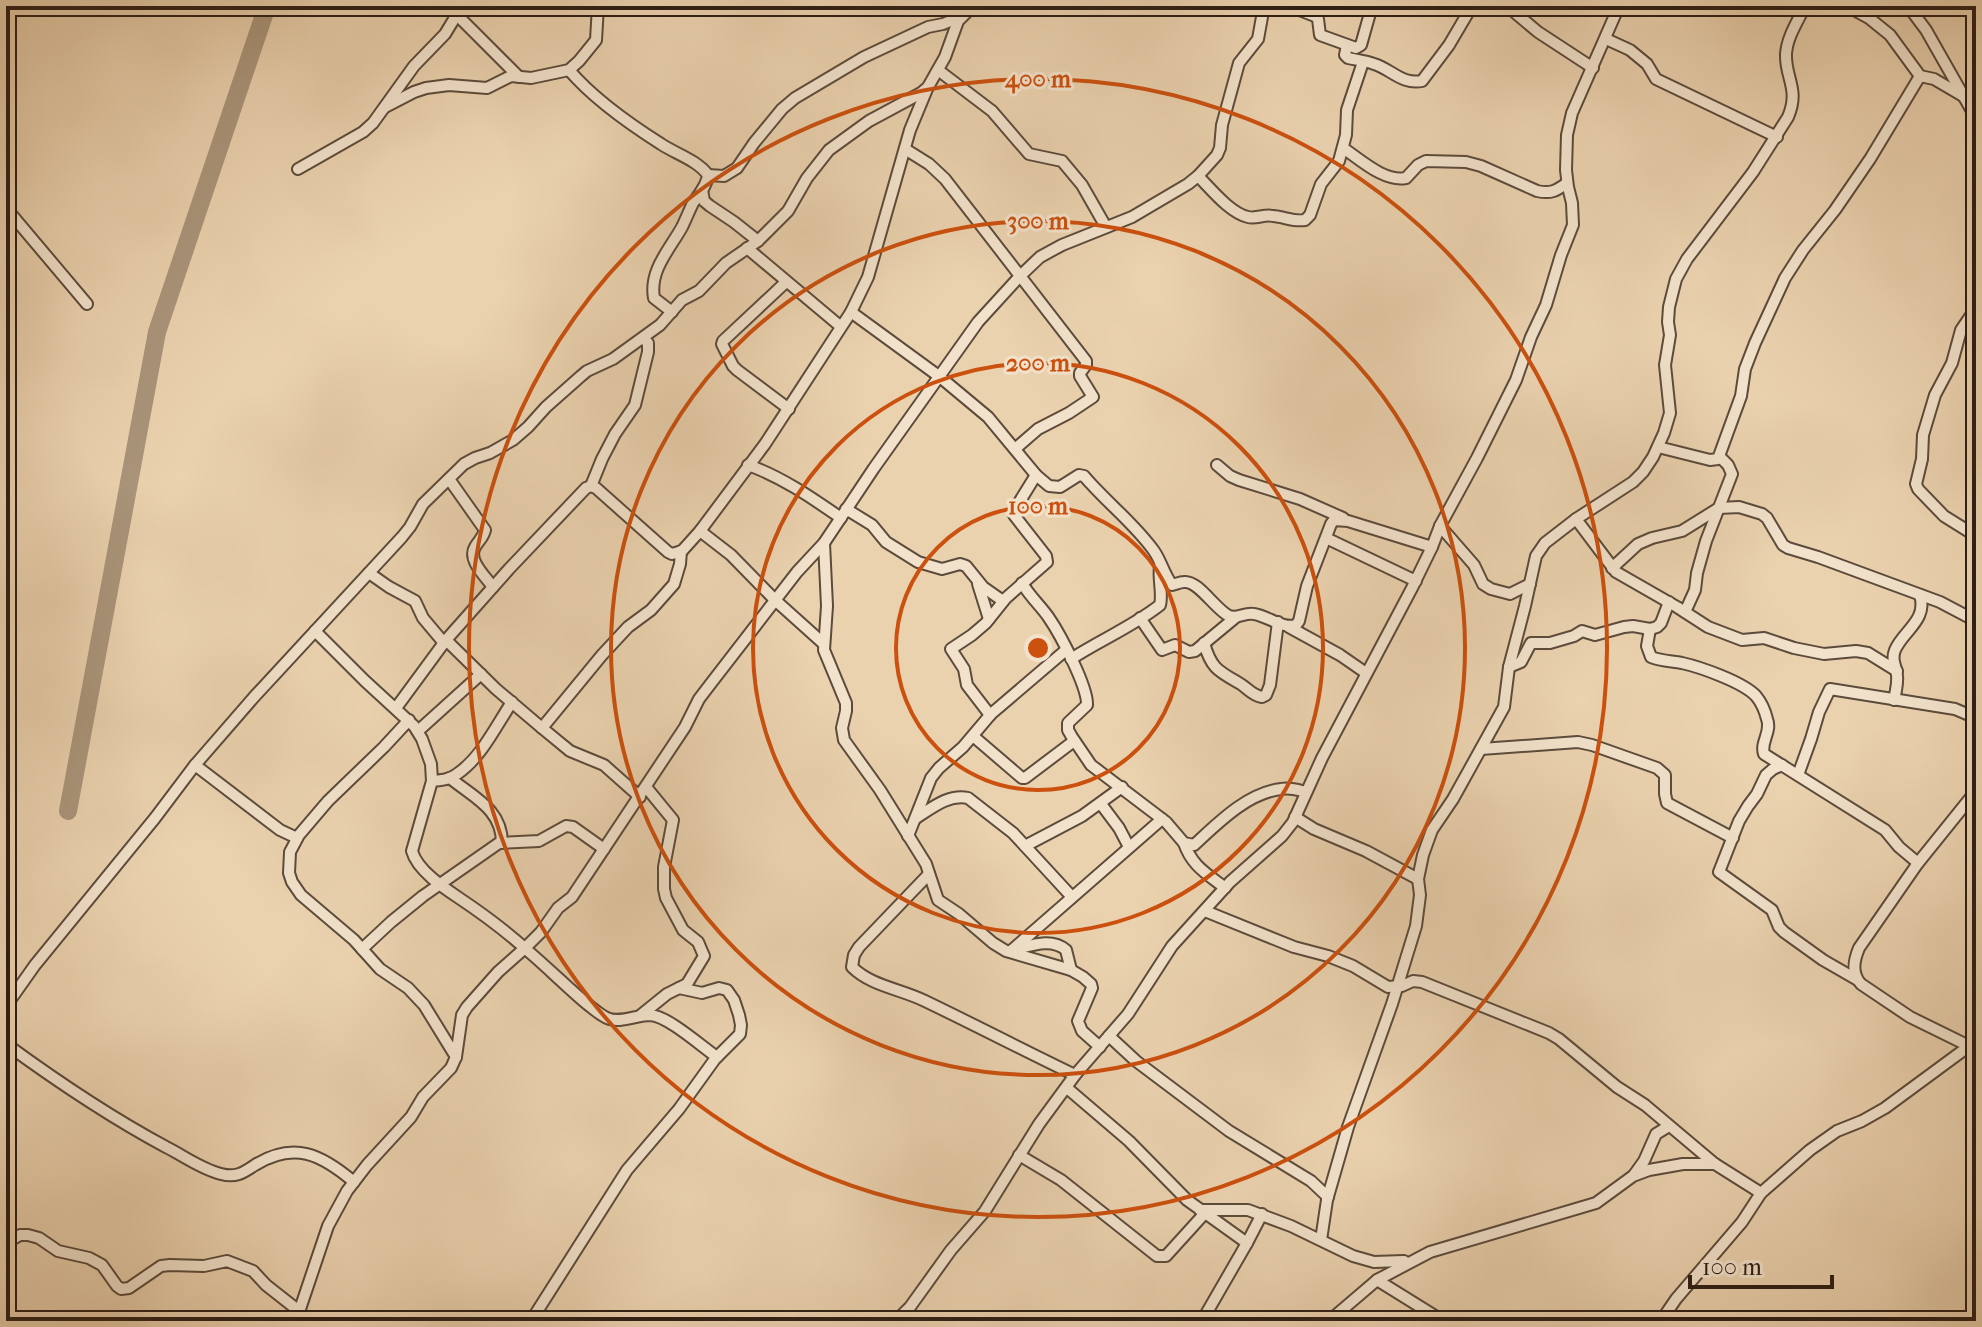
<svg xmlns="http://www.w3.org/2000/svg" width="1982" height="1327" viewBox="0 0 1982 1327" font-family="'IM FELL French Canon',serif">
<rect width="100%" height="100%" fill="#ebd2af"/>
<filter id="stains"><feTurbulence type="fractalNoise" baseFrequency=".0025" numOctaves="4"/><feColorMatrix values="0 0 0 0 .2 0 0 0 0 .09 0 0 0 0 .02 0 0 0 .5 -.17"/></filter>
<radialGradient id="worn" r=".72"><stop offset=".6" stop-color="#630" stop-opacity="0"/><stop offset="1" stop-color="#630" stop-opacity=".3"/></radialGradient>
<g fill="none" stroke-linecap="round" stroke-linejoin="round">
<polyline stroke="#aa957b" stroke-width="18" points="68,811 157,332 267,6"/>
<defs>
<g id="street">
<polyline points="1289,6 1315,16 1318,19 1320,35 1356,48 1361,45 1372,6"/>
<polyline points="1507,6 1538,32 1593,68"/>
<polyline points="1847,6 1869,18 1890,35 1920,76 1934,79 1963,96"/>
<polyline points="1908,6 1926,30 1976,118"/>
<polyline points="456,14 519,77"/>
<polyline points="1606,39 1630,50 1647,64 1656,79 1777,137"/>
<path d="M 1347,45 L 1345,55 L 1348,58 C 1357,60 1366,61 1374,64 C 1391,69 1402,85 1422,81 L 1449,45 L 1472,6"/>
<path d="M 569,70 C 592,97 631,125 661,144 C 676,154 697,160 708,175 C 707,186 699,194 693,203 C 689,211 686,219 682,227 C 670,249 649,270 654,298 L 672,312"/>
<polyline points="938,70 992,111 1029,154 1062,161 1082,185 1106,227"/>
<polyline points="385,107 414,92 426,88 449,85 487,88 511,76 531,78 569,70 579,61 596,40 598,6"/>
<path d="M 1343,148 C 1361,160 1384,182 1406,178 L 1418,165 L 1426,161 L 1466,162 L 1481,166 L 1537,191 C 1551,194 1556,191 1567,183"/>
<polyline points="905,149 929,164 945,179 1086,361 1086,365 1080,373 1080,376 1093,397 1069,413 1038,429 1015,449"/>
<polyline points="298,169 363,132 373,123 414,66 445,34 462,6"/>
<polyline points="708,175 724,176 737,168 754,143 782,109 795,98 864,57 928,27 943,24 960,17"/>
<path d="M 1198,176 C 1211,189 1230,213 1248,217 C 1257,219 1264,214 1273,216 C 1285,217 1294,222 1305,220 L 1310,215 L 1321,184 L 1339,161 L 1346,135 L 1347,110 L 1363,62"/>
<polyline points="702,190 704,201 710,206 734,222 758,241"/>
<polyline points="6,208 87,304"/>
<polyline points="747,248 840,326"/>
<polyline points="786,282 723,341 722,344 733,366 737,370 789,409"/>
<polyline points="1976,308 1961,330 1952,363 1935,395 1923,435 1922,459 1916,484 1918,489 1944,516 1976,536"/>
<path d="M 851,312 L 940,377 L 988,417 L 1036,475 L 1049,486 L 1060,487 L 1079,475 L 1084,476 C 1106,502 1134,523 1154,551 C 1161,561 1164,574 1172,585 C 1176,584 1180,582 1184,582 C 1198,580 1215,609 1229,616 C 1238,619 1245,612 1254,614 C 1268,616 1282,629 1296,625 L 1299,621 L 1307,586 L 1331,524 L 1334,520 L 1348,521 L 1432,547"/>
<polyline points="1658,447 1710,460 1718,459 1741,396 1745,369 1755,343 1785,278 1803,250 1835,210 1870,159 1920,76"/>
<path d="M 748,465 C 782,477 812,498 841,518"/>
<polyline points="1217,465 1230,476 1239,480 1300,499 1343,518"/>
<path d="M 449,479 L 485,530 C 483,538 479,540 475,547 C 467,560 486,577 493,587"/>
<polyline points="591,486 602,459 615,434 635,405 648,352 648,343 643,338"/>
<polyline points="846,509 872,525 886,542 918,562 942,569 960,564 966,566 983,587 1003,601"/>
<polyline points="1576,519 1616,572 1677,607 1708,627 1742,640 1764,638 1794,648 1824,654 1856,651 1868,653 1897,671"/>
<polyline points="1440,526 1474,565 1483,584 1491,589 1510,594 1530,584"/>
<polyline points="700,531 731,555 775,600 824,644"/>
<polyline points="1326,538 1416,581"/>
<polyline points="824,543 827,606 824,650 846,703 846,711 842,728 844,740 880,790 926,864 938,900 959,914 993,943 1006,951 1071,970 1083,977 1091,984 1092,988 1078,1021 1082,1031 1100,1047"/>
<polyline points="1612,568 1638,544 1652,538 1682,531 1719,508 1739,507 1762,514 1767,518 1783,545 1788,548 1818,557 1940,602 1976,621"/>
<polyline points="369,573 389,587 415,601 423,618 444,643"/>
<path d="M 1022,583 C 1030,597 1041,606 1049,618 C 1060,634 1088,687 1087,705 L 1068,723 L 1068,730 L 1072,737 L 1091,765 L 1166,822 L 1184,843 L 1194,845 C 1218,823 1247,793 1281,789 C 1290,787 1298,790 1306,792"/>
<polyline points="978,584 989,619"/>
<polyline points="1685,612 1695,590 1697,573 1706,541 1732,474 1728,465 1720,457"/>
<polyline points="1140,618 1162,650 1175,645 1189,652 1195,651 1236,617"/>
<polyline points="1289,627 1340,655 1366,673"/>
<path d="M 1650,629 L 1647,646 L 1651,657 C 1661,661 1671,661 1682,663 C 1700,667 1743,682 1756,696 C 1761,702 1765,711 1767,719 C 1772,732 1760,742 1764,754 L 1885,830 L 1899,847 L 1918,863"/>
<path d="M 315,631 L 365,681 L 414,726 L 422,739 L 431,764 L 432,781 L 412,851 C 417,870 444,888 459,898 C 483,914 507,932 528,951 C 548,968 567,987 587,1004 C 594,1009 600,1015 607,1018 C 619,1024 637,1015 650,1015 C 668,1016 701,1046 717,1057"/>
<polyline points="446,640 496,689 542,728 570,751 604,765 640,797"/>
<path d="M 1204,643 C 1211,668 1218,671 1239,683 C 1248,688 1251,695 1262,697 L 1266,695 L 1270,685 L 1278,622"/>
<path d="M 1071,659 C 1100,640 1132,627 1160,605 C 1163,594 1158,579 1160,566"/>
<polyline points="1509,667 1521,662 1531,643 1550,643 1574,636 1582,631 1595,635 1624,627 1633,626 1650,629 1657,627 1661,623 1669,602"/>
<path d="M 1894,700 C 1896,691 1898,683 1897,675 C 1896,665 1891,660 1895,650 C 1903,631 1928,620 1920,595"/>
<polyline points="396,708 446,640 509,569 586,488 591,486 596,488 668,552 672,554 682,551 700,531 765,444 851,312 868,277 910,130 927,89"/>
<polyline points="990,715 967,685 964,669 951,649 972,635 986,623 1006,598 1047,562 1046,556 1014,515 1015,509 1036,475"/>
<polyline points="409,720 384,747 328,801 299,835 290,852 289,873 292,882 301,895 354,940 380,969 408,988 424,1005 456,1057"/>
<polyline points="542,728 602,655 628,627 651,610 674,584 680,564 681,551"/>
<polyline points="418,731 481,674"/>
<polyline points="973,736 1022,778 1025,778 1074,741"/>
<polyline points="1481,749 1578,742 1592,745 1657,768 1665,775 1665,794 1667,803 1733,838"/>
<polyline points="195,765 280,830 297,838"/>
<polyline points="1782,765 1773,769 1766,775 1757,794 1748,806 1739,821 1719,872 1772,910 1779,927 1784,932 1823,960 1856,979"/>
<polyline points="1798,775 1811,739 1819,712 1830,689 1955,709 1976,718"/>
<path d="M 450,778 C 473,797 502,809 502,843"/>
<path d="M 432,781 C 441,780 449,780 457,774 C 481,758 496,726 512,702"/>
<polyline points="1101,804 1119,828 1129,847"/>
<polyline points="1295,817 1314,829 1366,851 1418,879"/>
<path d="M 916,818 C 932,808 948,794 968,798 L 1013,833 L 1072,897"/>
<polyline points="908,836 931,778 939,768 963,747 991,714 1066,650"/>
<path d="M 1184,843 C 1192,866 1206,873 1225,888"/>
<polyline points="1025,846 1082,816 1122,787"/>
<path d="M 929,874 L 859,947 L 854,955 L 852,967 C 871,986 901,989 925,1001 C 975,1025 1025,1051 1075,1075"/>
<polyline points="1205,911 1294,947 1328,956 1353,966 1388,987 1402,986 1413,981 1422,982 1549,1033 1559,1039 1617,1087 1645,1105 1715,1164 1761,1193"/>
<polyline points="362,949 391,922 423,896 499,843 539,841 566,826 573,827 604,849"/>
<polyline points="1012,950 1162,819"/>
<path d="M 1012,950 C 1030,946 1051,937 1066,950 L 1071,970"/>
<polyline points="6,1006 35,965 155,818 195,765 254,697 402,537 410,527 423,504 464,464 475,458 490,453 513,440 528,427 546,407 581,376 587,371 613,359 660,325 682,300 699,291 726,263 758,241 788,211 807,178 829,150 869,121 921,93 928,87 945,57 958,21 973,6"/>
<polyline points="641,1015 667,994 687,984 704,956 698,942 683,930 666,898 664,889 664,867 673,820 646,787"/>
<polyline points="1109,1036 1136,1061 1229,1131 1311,1181 1328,1197"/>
<path d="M 6,1044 C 58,1082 110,1117 166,1147 C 184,1156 201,1169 221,1174 C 236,1178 243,1173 255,1165 C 294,1141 321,1154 354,1182"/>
<path d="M 1969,1046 L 1910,1017 L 1861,984 C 1851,973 1854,960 1859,948 L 1918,863 L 1976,791"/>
<polyline points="1067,1088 1129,1141 1187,1200 1247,1243"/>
<polyline points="1019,1155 1061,1180 1157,1256 1166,1256 1205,1213"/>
<polyline points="1634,1175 1644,1161 1656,1134 1669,1126"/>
<polyline points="1200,1210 1248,1210 1291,1226 1353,1256 1374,1262 1404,1261"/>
<path d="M 1321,1240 L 1327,1200 L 1348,1127 L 1392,1004 L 1416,926 L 1420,895 L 1418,879 L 1423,855 L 1432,830 L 1453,799 L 1504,707 L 1509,667 L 1525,606 L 1536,556 L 1545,543 L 1576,519 L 1633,482 L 1643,472 L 1653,457 L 1664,433 L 1670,413 L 1665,365 L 1670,335 L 1668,322 L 1669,307 L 1676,279 L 1687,259 L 1753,172 L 1788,117 C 1800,89 1785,78 1786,54 C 1787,37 1798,21 1805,6"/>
<polyline points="6,1243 20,1235 28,1235 39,1238 58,1251 89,1258 102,1265 117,1286 121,1289 129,1288 161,1266 170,1265 204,1266 227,1261 253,1271 266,1285 299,1311"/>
<polyline points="1377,1280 1443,1321"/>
<polyline points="296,1321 328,1226 347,1191 367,1165 411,1117 423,1097 451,1068 456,1057 462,1015 467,1007 498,972 525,948 541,932 558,908 572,897 685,727 699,699 712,682 797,572 824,543 874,468 978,322 1020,276 1040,257 1062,245 1132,217 1188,184 1198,176 1217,155 1220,148 1222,125 1239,63 1258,39 1264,6"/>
<polyline points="531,1321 627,1170 679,1109 715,1059 740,1034 741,1025 739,1015 734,1000 727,990 719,988 702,993 679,988"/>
<polyline points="896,1321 910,1307 951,1250 985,1211 1039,1124 1075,1075 1128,1014 1172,946 1230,882 1282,836 1293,822 1322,758 1412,588 1432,547 1440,526 1477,458 1516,380 1531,337 1546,305 1561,255 1573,225 1572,203 1568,187 1566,170 1567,135 1572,113 1619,6"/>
<polyline points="1202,1321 1247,1243 1262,1214"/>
<polyline points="1329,1321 1377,1280 1430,1252 1596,1203 1633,1176 1649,1170 1683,1164 1715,1164"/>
<polyline points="1661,1321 1676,1299 1742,1222 1761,1193 1810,1150 1837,1131 1862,1121 1885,1108 1976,1041"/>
</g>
</defs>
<use href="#street" stroke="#5c4b3c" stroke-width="14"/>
<use href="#street" stroke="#f2e2cb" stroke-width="10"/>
</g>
<g fill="none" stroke="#cc500e" stroke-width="4">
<circle cx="1038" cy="648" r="142"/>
<circle cx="1038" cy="648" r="285"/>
<circle cx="1038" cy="648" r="427"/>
<circle cx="1038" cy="648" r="569"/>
</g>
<circle cx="1038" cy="648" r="12" fill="#cc500e" stroke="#f2e2cb" stroke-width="4"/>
<g font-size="24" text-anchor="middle" font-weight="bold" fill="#cc500e" stroke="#f2e2cb" stroke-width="6" stroke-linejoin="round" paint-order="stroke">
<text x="1038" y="87">400 m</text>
<text x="1038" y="229">300 m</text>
<text x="1038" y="371">200 m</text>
<text x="1038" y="514">100 m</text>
</g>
<rect width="1982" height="1327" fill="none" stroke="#ebd2af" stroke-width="32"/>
<rect x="8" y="8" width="1966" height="1311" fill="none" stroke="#2d1e16" stroke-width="4"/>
<rect x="16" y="16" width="1950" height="1295" fill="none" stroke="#2d1e16" stroke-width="2"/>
<path d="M1690 1275v12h142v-12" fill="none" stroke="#2d1e16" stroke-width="4"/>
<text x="1702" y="1275" font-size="24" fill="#2d1e16" stroke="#f2e2cb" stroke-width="6" paint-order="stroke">100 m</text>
<rect width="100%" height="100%" filter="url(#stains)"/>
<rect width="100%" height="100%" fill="url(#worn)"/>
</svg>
